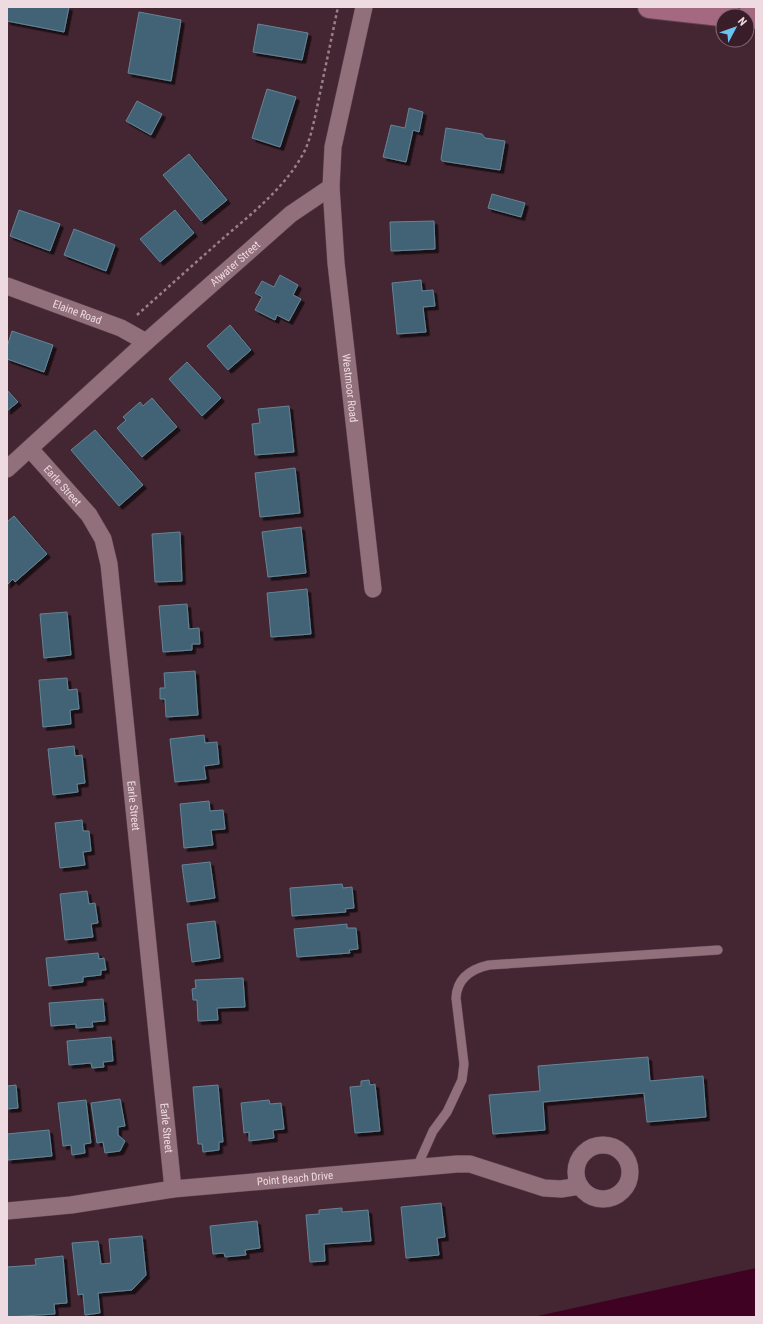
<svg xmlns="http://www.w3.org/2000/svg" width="763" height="1324" viewBox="0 0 763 1324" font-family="'Roboto Condensed',sans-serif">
<defs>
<filter id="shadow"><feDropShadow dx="3.5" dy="3.5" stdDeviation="0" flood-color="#0009"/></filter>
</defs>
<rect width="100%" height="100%" fill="#432632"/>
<polygon fill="#400223" points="756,1268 756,1317 533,1317"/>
<g fill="#436375" stroke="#648497" filter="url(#shadow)">
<polygon points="7,7 69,7 64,32 7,21"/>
<polygon points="139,12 181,20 171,81 128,73"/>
<polygon points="258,24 308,33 302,60 253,52"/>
<polygon points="267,89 296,97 280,147 252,138"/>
<polygon points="137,101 162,114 151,135 126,121"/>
<polygon points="409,108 423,112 419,132 413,130 406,162 383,157 391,125 405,128"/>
<polygon points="446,128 482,134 485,138 505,141 500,170 442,161 441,159"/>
<polygon points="189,154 227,200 201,221 163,175"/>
<polygon points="492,194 525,203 521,217 488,208"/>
<polygon points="19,210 60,224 50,251 10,236"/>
<polygon points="175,210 194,233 160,262 140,239"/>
<polygon points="434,221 435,249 391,251 390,222"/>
<polygon points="74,229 115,245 106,271 64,255"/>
<polygon points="280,275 298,285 293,295 301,299 289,321 277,315 275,320 255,310 262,297 255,293 262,281 274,287"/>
<polygon points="421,280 422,291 433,290 435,306 423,307 426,332 397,334 392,283"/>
<polygon points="230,325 251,350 228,370 207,346"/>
<polygon points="12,331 53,345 44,372 7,359 7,347"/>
<polygon points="187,362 221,398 202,416 169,379"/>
<polygon points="7,390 18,402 7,411"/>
<polygon points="152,398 177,427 142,457 117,428 126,420 123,417 140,402 143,406"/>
<polygon points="289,406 294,452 255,455 252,424 260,423 258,409"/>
<polygon points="95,430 143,485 119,506 71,450"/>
<polygon points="295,468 300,513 260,517 255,473"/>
<polygon points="14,516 47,554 15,582 13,579 7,585 7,522"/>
<polygon points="301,527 306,573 268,577 262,532"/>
<polygon points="180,532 182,581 155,582 152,534"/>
<polygon points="307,589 311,634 271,637 267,593"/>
<polygon points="187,604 189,629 199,628 200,644 192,644 192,650 163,652 159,606"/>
<polygon points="67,612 71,655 44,658 40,614"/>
<polygon points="195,671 198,715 166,717 165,699 160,699 160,688 165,688 164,673"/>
<polygon points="67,678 68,690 77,689 79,709 70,710 71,724 43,727 39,680"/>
<polygon points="204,735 205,743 217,742 219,764 204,766 206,779 175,782 170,739"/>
<polygon points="74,746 75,756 82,755 85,783 77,784 78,792 53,795 48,749"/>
<polygon points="209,801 210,811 223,810 225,829 211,830 213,845 184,848 180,804"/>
<polygon points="82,820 83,831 89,831 91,851 83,852 85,865 60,868 55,823"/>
<polygon points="210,862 215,898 187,902 182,865"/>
<polygon points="342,884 343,888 352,887 354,908 345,909 346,912 292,916 290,888"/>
<polygon points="87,891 89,904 95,903 98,923 91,924 93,937 65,940 60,894"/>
<polygon points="215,921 220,958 192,962 187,924"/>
<polygon points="347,924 347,928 356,928 358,949 349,950 350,953 297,957 294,929"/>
<polygon points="98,953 99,959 104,958 106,970 101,970 101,975 83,977 83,982 49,986 46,958"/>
<polygon points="243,978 245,1007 217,1008 218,1020 198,1021 197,1000 193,1000 192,989 196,988 195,980"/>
<polygon points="103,999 105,1021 92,1022 93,1027 76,1028 76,1024 51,1026 49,1003"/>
<polygon points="111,1037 113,1061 103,1062 104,1067 92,1068 91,1063 69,1065 67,1041"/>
<polygon points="648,1057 650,1081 703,1076 706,1117 647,1122 644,1093 543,1102 545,1130 493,1134 489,1095 540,1091 538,1066"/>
<polygon points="369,1080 370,1085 375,1084 380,1131 355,1133 350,1087 361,1086 361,1081"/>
<polygon points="16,1085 18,1108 7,1109 7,1086"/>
<polygon points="218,1085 223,1142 219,1142 219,1150 203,1152 202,1144 198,1144 193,1087"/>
<polygon points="120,1099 125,1126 118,1127 118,1135 125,1141 120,1151 105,1153 103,1142 97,1143 91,1103"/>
<polygon points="86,1100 91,1143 84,1144 85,1153 72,1155 71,1145 63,1146 58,1103"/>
<polygon points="269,1100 270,1104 281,1103 284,1129 273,1130 274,1138 249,1141 249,1132 244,1133 241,1103"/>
<polygon points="49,1130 52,1156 8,1160 7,1134"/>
<polygon points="441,1203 445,1237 437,1238 439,1255 406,1258 401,1207"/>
<polygon points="342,1208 342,1212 368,1210 371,1241 324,1244 325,1261 310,1262 306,1215 319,1214 319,1210"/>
<polygon points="257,1221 260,1248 245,1250 246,1255 225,1257 224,1253 213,1254 210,1226"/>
<polygon points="142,1236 146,1275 132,1290 98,1293 100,1313 85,1315 83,1294 78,1295 72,1243 98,1241 101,1264 111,1263 109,1239"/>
<polygon points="63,1256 67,1303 54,1304 55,1314 7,1317 7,1267 36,1265 35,1259"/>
</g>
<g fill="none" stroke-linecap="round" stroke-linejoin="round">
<defs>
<path id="service" d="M 417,1167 L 433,1131 L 447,1112 L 462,1080 L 464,1064 L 456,998 C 457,978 471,969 489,965 L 718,950"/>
<g id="minor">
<path id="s1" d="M 331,187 L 336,263 L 373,589"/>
<path id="s2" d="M 7,286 L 121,328 L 146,342"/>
<path id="s3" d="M 30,449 L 89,515 L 103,539 L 109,564 L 173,1189"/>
<path id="s4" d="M 7,469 L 146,342 L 291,214 L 331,187 L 333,147 L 364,7"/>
<circle cx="603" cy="1172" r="27"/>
<path id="s5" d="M 7,1211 L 71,1205 L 173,1189 L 457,1164 L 470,1164 L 544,1188 L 561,1189 L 580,1186"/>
</g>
<g id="secondary">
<polyline points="649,7 730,16"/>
<polyline points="747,17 756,17"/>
</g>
</defs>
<use href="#service" stroke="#5c434e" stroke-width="10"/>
<use href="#minor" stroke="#5c434e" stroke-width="18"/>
<use href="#secondary" stroke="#5c434e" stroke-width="24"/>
<path stroke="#988089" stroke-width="2.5" stroke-dasharray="3 3" stroke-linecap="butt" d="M 137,315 C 165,290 193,265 221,240 C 250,215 284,189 303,154 C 309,143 312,130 315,117 L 338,7"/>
<use href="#service" stroke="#916f7b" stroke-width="9"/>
<use href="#minor" stroke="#916f7b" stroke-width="17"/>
<use href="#secondary" stroke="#a46880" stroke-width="22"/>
</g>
<g text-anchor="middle" stroke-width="3" stroke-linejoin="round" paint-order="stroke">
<g font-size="11" fill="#eedae1" stroke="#391d28">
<text dy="4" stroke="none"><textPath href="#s4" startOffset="307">Atwater Street</textPath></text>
<text dy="4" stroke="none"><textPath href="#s2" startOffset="75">Elaine Road</textPath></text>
<text dy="4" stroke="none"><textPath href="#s1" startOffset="202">Westmoor Road</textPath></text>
<text dy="4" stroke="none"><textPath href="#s3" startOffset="49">Earle Street</textPath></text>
<text dy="4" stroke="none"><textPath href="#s3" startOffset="385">Earle Street</textPath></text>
<text dy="4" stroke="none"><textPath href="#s3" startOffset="709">Earle Street</textPath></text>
<text dy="4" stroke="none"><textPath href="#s5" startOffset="290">Point Beach Drive</textPath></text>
</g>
</g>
<rect width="763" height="1324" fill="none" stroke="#eedae1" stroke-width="16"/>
<g transform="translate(735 28) rotate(49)"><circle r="19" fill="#391d28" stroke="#816972"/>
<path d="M0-3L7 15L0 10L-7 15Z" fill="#6bc3f2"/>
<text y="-6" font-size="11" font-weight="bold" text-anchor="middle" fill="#eedae1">N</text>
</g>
</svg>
